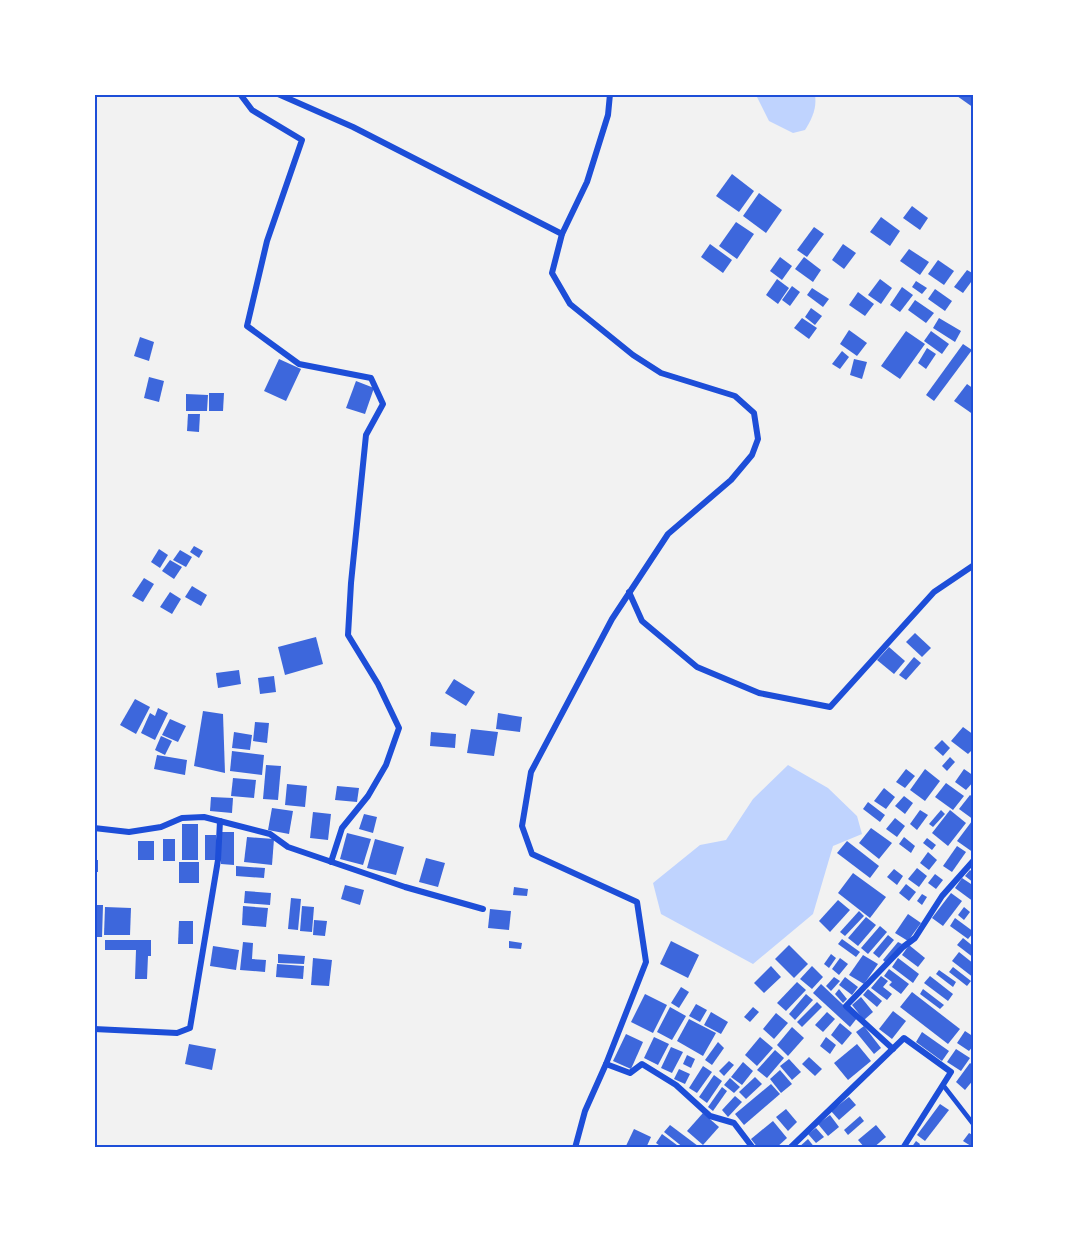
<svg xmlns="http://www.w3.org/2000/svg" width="1068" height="1242" viewBox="0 0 1068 1242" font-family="Inter,sans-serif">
<rect width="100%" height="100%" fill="#f2f2f2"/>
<g fill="#bfd3fe">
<path d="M 756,95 L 815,95 C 817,108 812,119 805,130 L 793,133 L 769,121 Z"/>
<polygon points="788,765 828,788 857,816 862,834 833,846 813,914 753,964 661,914 653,883 700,845 726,840 753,799"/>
</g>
<g fill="#3d67dc">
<polygon points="958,94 974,94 974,108 957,96"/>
<polygon points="732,174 754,191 739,212 716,196"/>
<polygon points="759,193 782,210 766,233 743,216"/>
<polygon points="912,206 928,218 920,230 903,218"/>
<polygon points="881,217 900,231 890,246 870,232"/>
<polygon points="736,222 754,234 737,259 719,246"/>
<polygon points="814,227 824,234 807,257 797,250"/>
<polygon points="710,244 732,260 723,273 701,257"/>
<polygon points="843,244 856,253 844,269 832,260"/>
<polygon points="909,249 929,262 920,275 900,261"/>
<polygon points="780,257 792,266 782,280 770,271"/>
<polygon points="804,257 821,270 813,282 795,269"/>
<polygon points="938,260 954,271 944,285 928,274"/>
<polygon points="967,270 974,274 974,278 963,293 954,287"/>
<polygon points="777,279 789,288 778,304 766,295"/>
<polygon points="880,279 892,288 881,304 868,295"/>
<polygon points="916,281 927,288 922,294 912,287"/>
<polygon points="792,286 800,292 790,306 782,300"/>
<polygon points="902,287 913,295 900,312 890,305"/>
<polygon points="812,288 829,299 823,307 807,295"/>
<polygon points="935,289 952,301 945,311 928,299"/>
<polygon points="858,292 874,304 865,316 849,305"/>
<polygon points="915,300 934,313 926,323 908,310"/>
<polygon points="811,308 822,316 815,325 805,317"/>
<polygon points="802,318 817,328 809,339 794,328"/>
<polygon points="939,318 961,331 955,342 933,328"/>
<polygon points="849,330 867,343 857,356 840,344"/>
<polygon points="906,331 925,344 900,379 881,366"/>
<polygon points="931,331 949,344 942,354 924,341"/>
<polygon points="140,337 154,342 149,361 134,356"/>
<polygon points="963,344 972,350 934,401 926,395"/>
<polygon points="927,348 936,354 926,369 918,363"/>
<polygon points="842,351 849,357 840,369 832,364"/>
<polygon points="279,359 301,369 286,401 264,391"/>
<polygon points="854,359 867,362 862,379 850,375"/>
<polygon points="149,377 164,381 159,402 144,398"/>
<polygon points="356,381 374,388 365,414 346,408"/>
<polygon points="967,384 974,389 974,415 954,401"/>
<polygon points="209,393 224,393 223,411 209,411"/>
<polygon points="186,394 208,395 207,411 186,411"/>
<polygon points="188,414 200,414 199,432 187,431"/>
<polygon points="194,546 203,551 199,558 190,552"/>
<polygon points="159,549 168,555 160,568 151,562"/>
<polygon points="180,550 192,557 186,567 173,560"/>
<polygon points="170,560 182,567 174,579 162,571"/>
<polygon points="144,578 154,584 143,602 132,596"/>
<polygon points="192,586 207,595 201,606 185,597"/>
<polygon points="170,592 181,599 172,614 160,607"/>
<polygon points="915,633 931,648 922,657 906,642"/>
<polygon points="316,637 323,664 285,675 278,647"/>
<polygon points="889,647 905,661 894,674 877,660"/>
<polygon points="914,657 921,663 906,680 899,675"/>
<polygon points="239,670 241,684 218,688 216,673"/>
<polygon points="274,676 276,692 260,694 258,678"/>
<polygon points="454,679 475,692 466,706 445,693"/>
<polygon points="135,699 150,707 136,734 120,725"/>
<polygon points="158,708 168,713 155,740 141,733 150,713 155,716"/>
<polygon points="203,711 223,714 225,773 194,766"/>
<polygon points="498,713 522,717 520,732 496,729"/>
<polygon points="170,719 186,726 178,742 162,735"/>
<polygon points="255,722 269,723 267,743 253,741"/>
<polygon points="963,727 974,735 974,748 968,754 951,741"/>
<polygon points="471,729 498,732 494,756 467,753"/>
<polygon points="234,732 252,735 250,750 232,748"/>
<polygon points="431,732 456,734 455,748 430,746"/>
<polygon points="161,736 172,741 165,755 155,750"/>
<polygon points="942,740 950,748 943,756 934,748"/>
<polygon points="232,751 264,755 262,775 230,771"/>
<polygon points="157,755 187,760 185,775 154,769"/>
<polygon points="950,757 955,762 947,771 942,766"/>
<polygon points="266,765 281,766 278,800 263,799"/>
<polygon points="906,769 915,776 905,788 896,782"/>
<polygon points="925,769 940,781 925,801 910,790"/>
<polygon points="964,769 974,776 974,781 966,790 955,782"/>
<polygon points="233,778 256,780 254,798 231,796"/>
<polygon points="946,783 964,796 953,810 935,797"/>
<polygon points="287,784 307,786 305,807 285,805"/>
<polygon points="337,786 359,788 357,802 335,800"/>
<polygon points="884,788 895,797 886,809 874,801"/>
<polygon points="970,795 974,798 974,820 959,809"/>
<polygon points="904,796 913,803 905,814 895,806"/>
<polygon points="211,797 233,798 232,813 210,811"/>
<polygon points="868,802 885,815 880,822 863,809"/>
<polygon points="272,808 293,811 289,834 268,830"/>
<polygon points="920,810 928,815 917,830 910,824"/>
<polygon points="941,810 945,814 933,827 929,824"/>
<polygon points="950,810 966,823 948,846 932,833"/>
<polygon points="313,812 331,814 328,840 310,838"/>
<polygon points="364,814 377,817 373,833 359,829"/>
<polygon points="895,818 905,826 897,837 886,829"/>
<polygon points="972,821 974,822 974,853 957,841"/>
<rect x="182" y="824" width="16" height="36"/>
<polygon points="871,828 892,843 879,859 859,843"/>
<polygon points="221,832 234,832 234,865 221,864"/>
<polygon points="347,833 371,839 363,865 340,859"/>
<rect x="205" y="835" width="11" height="25"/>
<polygon points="247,837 274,839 272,865 244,862"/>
<polygon points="904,837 915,846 911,853 899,844"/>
<polygon points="927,838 936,845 932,850 923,843"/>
<rect x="163" y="839" width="12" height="22"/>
<polygon points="375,839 404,847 396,875 367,868"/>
<rect x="138" y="841" width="16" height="19"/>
<polygon points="847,841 879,866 870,878 837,853"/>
<polygon points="957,846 966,852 952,872 943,866"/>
<polygon points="928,852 937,860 929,870 920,863"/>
<polygon points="426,858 445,863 438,887 419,882"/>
<rect x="94" y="860" width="4" height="12"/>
<rect x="179" y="862" width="20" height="21"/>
<polygon points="236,866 265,868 264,878 236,876"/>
<polygon points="917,868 927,876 919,887 908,879"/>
<polygon points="894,869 903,876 897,885 887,877"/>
<polygon points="970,870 974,873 974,883 965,876"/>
<polygon points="853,873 886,897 870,918 838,893"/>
<polygon points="935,874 943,880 936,889 928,883"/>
<polygon points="962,878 974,886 974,902 955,888"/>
<polygon points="906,884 916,892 909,901 899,893"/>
<polygon points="345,885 364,890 360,905 341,899"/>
<polygon points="514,887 528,889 527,896 513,895"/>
<polygon points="245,891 271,893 270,905 244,903"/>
<polygon points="951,893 962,901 943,926 932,918"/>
<polygon points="922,894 927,897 922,905 917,901"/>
<polygon points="291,898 301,899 298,930 288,929"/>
<polygon points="838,900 850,910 830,932 819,921"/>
<polygon points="94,905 103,905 102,937 94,937"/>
<polygon points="243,906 268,908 266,927 242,925"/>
<polygon points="302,906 314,907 312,932 300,931"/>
<polygon points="105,907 131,908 130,935 104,935"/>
<polygon points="964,907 970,912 964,920 958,915"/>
<polygon points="490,909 511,911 509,930 488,928"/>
<polygon points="859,911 864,916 845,936 840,932"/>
<polygon points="908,914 921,923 908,941 895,933"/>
<polygon points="866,917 876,925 858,946 848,938"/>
<polygon points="955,918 974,932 968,939 950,926"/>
<polygon points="314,920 327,921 325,936 313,935"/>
<polygon points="179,921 193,921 193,944 178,944"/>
<polygon points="880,926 887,932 868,954 861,948"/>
<polygon points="888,935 894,940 879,958 873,953"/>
<polygon points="963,938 974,947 974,958 957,945"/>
<polygon points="842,939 860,952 856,957 838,944"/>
<polygon points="105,940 151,940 151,956 148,956 147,979 135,979 136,950 105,950"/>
<polygon points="509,941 522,943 521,949 509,948"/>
<polygon points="671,941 699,955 688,978 660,964"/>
<polygon points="243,942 253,943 252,959 266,960 265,972 240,970"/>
<polygon points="898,942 902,944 886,963 883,960"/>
<polygon points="789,945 808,964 794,978 775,959"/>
<polygon points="909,945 925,958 918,967 902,955"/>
<polygon points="213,946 239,950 236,970 210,966"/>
<polygon points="959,952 974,964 974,978 952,961"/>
<polygon points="278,954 305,956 304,964 278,963"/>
<polygon points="831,954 836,958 829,968 824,964"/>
<polygon points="863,955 878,964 864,984 849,975"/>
<polygon points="313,958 332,960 329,986 311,985"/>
<polygon points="840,958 848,964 839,975 832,969"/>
<polygon points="898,958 919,974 913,983 892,967"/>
<polygon points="277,964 304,966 303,979 276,977"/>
<polygon points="771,966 781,977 764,993 754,983"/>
<polygon points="812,966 823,977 812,989 800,979"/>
<polygon points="953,967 971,981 967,986 949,972"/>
<polygon points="889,969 909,984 901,994 889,985 892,982 884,976"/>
<polygon points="939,970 956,982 953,987 936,974"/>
<polygon points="881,976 888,981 883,987 892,994 887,1000 871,988"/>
<polygon points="930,976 953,994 948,1001 924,983"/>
<polygon points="834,977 840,981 831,991 826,986"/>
<polygon points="845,977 858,987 852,995 839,985"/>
<polygon points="797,982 806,990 786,1011 777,1003"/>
<polygon points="821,984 857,1018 850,1027 813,993"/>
<polygon points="681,987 689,992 679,1008 671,1003"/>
<polygon points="839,989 847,999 843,1003 835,994"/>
<polygon points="868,989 882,1001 877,1007 863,995"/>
<polygon points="923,989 944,1005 940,1009 920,994"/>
<polygon points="912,992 960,1029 948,1044 900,1007"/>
<polygon points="645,994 667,1005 653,1033 631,1022"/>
<polygon points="806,994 813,1000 795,1020 789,1014"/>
<polygon points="861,997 873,1012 864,1020 852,1005"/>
<polygon points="817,1002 822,1007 802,1027 797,1022"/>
<polygon points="696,1004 707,1010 700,1022 689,1016"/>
<polygon points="670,1007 686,1016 672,1040 657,1032"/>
<polygon points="753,1007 759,1012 750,1022 744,1017"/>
<polygon points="893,1011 906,1021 892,1039 879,1029"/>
<polygon points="711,1012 728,1022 721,1034 704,1025"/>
<polygon points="827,1012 835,1019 823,1032 815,1025"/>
<polygon points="776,1013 788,1023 774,1039 763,1029"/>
<polygon points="689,1019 716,1033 703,1056 677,1041"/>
<polygon points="840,1023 852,1033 842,1045 831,1035"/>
<polygon points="864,1026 881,1048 874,1054 856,1032"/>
<polygon points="792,1027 804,1038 788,1056 777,1045"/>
<polygon points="965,1031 974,1037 974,1045 969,1051 957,1043"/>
<polygon points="922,1032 949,1051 942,1061 916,1042"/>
<polygon points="626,1034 643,1042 631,1069 613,1061"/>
<polygon points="654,1037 669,1044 658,1065 644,1058"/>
<polygon points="760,1037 773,1048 757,1066 745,1055"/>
<polygon points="826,1037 836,1045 830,1054 820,1046"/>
<polygon points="718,1042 724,1048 712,1065 705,1060"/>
<polygon points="189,1044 216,1049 212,1070 185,1064"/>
<polygon points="857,1044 871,1061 848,1080 834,1063"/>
<polygon points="671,1047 683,1052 672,1073 661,1068"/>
<polygon points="956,1049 970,1058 961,1071 947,1062"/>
<polygon points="775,1050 784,1058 767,1078 757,1070"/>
<polygon points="687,1055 695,1059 691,1068 683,1064"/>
<polygon points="809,1057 822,1069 815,1076 802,1064"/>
<polygon points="789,1059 801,1072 792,1080 780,1066"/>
<polygon points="729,1061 734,1065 724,1076 719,1071"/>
<polygon points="743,1062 753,1071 742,1085 731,1077"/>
<polygon points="970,1063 974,1066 974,1079 965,1090 956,1082"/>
<polygon points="703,1066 712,1072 697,1093 689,1088"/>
<polygon points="679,1069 690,1074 685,1084 674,1079"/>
<polygon points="780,1070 792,1084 781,1093 770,1079"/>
<polygon points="714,1075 722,1081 707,1103 699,1097"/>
<polygon points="755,1077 762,1084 746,1099 739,1092"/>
<polygon points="730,1078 740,1087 734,1093 724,1085"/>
<polygon points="771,1084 780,1094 744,1125 735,1114"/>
<polygon points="722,1087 727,1091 713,1111 708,1107"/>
<polygon points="735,1096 742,1102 728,1117 722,1110"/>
<polygon points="849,1097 856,1105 839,1120 831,1111"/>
<polygon points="940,1104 949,1110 925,1141 917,1135"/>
<polygon points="786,1109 797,1122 788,1131 776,1117"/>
<polygon points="703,1113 719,1127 703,1145 687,1131"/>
<polygon points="830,1115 839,1127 828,1136 818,1124"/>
<polygon points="860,1116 864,1121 848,1135 844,1130"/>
<polygon points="773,1121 787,1138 776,1148 758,1148 751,1139"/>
<polygon points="670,1125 698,1146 697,1148 684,1148 664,1132"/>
<polygon points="876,1125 886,1137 873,1148 865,1148 858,1140"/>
<polygon points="816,1128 824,1137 816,1143 808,1134"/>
<polygon points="634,1129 651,1137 646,1148 625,1148"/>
<polygon points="969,1133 974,1136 974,1148 963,1141"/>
<polygon points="662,1134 681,1148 663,1148 656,1143"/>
<polygon points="808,1139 815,1148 798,1148"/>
<polygon points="916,1141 920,1144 918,1148 911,1148"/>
</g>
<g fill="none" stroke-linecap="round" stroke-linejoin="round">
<polyline stroke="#1d4ed8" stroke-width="4.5" points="943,1085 974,1125"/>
<g stroke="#1d4ed8" stroke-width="6">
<polyline points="240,94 252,110 302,140 267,241 247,326 299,364 371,378 383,404 366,435 351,583 348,635 378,684 399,728 386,765 368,796 342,828 331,862"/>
<polyline points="278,94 353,127 562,234"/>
<polyline points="629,592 642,621 697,667 759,693 830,707 934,592 974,565"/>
<polyline points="94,828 129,832 161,827 182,818 204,817 270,834 288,847 405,887 483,909"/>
<polyline points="94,1029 177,1033 190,1028 218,860 220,821"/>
<polyline points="893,1049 846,1006 903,947 915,938 942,896 974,860"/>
<polyline points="606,1064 630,1073 642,1064 676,1085 710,1116 734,1123 753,1148"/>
<polyline points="575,1148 585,1111 606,1064 646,962 637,902 532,854 522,826 531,772 612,619 668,534 731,480 752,455 758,439 754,413 735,396 661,373 633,355 570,304 552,273 562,234 587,182 608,115 610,94"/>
<polyline points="790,1148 904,1038 951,1072 903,1148"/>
</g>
</g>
<rect width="1068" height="1242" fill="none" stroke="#ffffff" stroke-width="192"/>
<rect x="96" y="96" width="876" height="1050" fill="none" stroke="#1d4ed8" stroke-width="2"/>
</svg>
